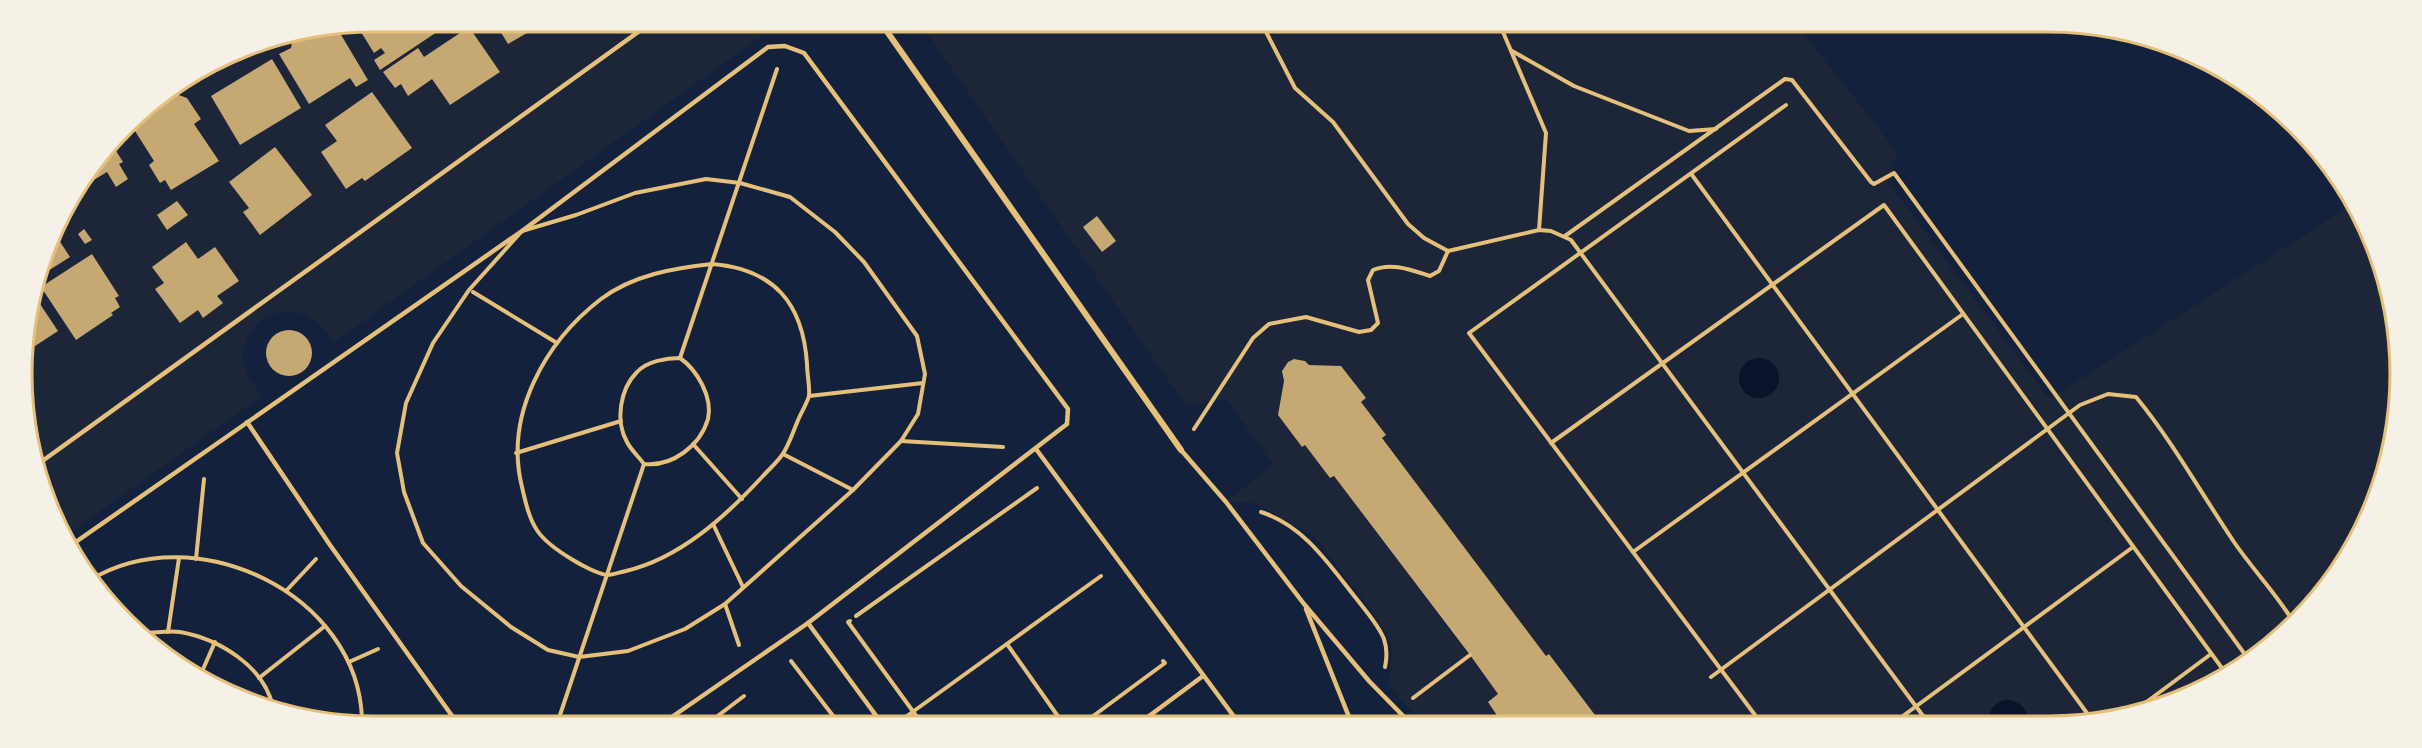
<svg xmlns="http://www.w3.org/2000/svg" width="2422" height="748" viewBox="0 0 2422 748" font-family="Barlow,sans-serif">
<rect width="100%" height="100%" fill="#14213d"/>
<g fill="#1d2539">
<path d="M 374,21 L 751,22 L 762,36 L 333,343 C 330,338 327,332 323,328 C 302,305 267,306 251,332 C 245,341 241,353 243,363 C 245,375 255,386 262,396 L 65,536 L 33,465 L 24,328 L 58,218 L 141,109 L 239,48 Z"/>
<path d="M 920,23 L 1799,27 L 1899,155 L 1889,162 L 1897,174 L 1888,182 L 2049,399 L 2353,204 L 2394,305 L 2394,443 L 2354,550 L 2281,639 L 2204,691 L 2094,724 L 1601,723 L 1550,654 L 1546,656 L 1382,438 L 1361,402 L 1366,398 L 1341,367 L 1309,365 L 1305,361 C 1294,357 1287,360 1282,371 L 1284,381 L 1278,415 L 1301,447 L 1305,445 L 1330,478 L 1334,476 L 1498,694 L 1488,702 L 1502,723 L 1422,723 L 1388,685 L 1392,655 L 1390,641 L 1378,619 L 1316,538 L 1256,503 L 1226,502 L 1273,464 L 1226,398 L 1187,407 Z"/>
</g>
<g fill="#0b132b">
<circle cx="1759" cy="378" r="20"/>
<path d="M 2004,700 C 2019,699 2029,709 2028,724 L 1989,724 C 1987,712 1993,704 2004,700 Z"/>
</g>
<g fill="#c6a872">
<polygon points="374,21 434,21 440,30 380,70 374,60 385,53 381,48 374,53 361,32 367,28 364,23"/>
<polygon points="494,21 509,22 546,22 508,44"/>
<polygon points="469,27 500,72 450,105 432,79 408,96 401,84 395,88 383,72 418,48 424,57"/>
<polygon points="337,28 368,80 356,87 350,78 309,104 279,54 291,48 292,42 303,35"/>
<polygon points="272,59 301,108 240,145 211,96"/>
<polygon points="372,92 412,148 365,181 362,178 346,189 321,152 337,141 325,125"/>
<polygon points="176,94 187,98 201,119 194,124 219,161 171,190 165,180 160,183 149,165 154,161 130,123"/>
<polygon points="113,146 123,162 119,164 128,179 116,187 107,172 79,189"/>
<polygon points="275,147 312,195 260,235 243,212 249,208 229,182"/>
<polygon points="177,201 188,215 167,230 157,215"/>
<polygon points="1097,216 1116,241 1102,252 1083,227"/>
<polygon points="84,229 92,240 85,244 78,234"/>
<polygon points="53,231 70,257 40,276 47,253"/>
<polygon points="186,242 198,259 215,247 239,281 217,296 223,303 203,318 198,310 180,323 155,289 164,283 152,267"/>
<polygon points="92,254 119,296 115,298 120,307 111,313 113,315 76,340 41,287"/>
<polygon points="34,295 58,331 26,352 24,328"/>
<circle cx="289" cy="353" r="23"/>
<polygon points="1294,359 1305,361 1309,365 1341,366 1366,398 1361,402 1386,435 1382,438 1546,656 1549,654 1601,723 1502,723 1488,702 1498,694 1470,655 1334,476 1330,478 1305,445 1302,447 1278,415 1284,381 1282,371 1288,362"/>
</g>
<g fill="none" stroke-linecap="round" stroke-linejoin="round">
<g stroke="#e5c07b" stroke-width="4">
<polyline points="1262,24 1295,88 1333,122 1408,224 1424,238 1448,251"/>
<polyline points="1500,25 1546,133 1539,230"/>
<polyline points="1512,51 1574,86 1689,131 1716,129"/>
<polyline points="1692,175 2095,724"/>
<polygon points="706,179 740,183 790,197 835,232 864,262 917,336 925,374 918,414 901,441 853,490 725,604 685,629 628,651 579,657 548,650 511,627 461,586 423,543 404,492 397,453 406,403 433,343 469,290 522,231 576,215 635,193"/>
<polyline points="1565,236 1785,79 1792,80 1871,182 1874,184 1894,173 2249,660"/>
<polyline points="1448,251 1539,230 1551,231 1571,240 1929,724"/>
<path d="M 712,264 C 774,269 803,303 807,364 C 807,374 810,387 809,396 C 807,403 802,411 799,418 C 794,429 790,442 784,452 C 779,461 769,469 762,477 C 725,517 680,558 626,571 C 620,572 612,575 607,575 C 598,574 581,565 573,560 C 536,538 531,527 522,487 C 504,415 545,342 601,299 C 633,275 674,268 712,264 Z"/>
<polyline points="473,292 557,343"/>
<polyline points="680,358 777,69"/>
<path d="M 680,358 C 697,370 713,397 708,419 C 700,446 672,467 644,464 C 639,457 631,450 627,442 C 615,421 620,389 637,372 C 647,361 667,358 680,358 Z"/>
<polyline points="809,396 923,383"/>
<path d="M 1194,429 L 1253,338 L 1269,324 L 1306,317 L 1359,332 L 1371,330 L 1378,323 L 1368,280 L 1373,270 C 1392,262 1411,270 1430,276 L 1439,271 L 1448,251"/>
<polyline points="901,441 1003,447"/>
<polyline points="1551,443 1884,205 2227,675"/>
<polyline points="693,444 742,499"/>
<polyline points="516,453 621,421"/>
<polyline points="783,454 853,490"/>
<path d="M 1261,512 C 1304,526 1328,563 1355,597 C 1365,610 1378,624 1384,639 C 1387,648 1387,658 1385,667"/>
<polyline points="713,524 743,587"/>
<polyline points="1633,552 1963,314"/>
<polyline points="196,559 204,479"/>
<path d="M 90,580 C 195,516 359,594 362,720"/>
<polyline points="286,591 316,559"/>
<polyline points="725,604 739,645"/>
<polyline points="856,616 1037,488"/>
<polyline points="850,621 848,622 920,721"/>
<polyline points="168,632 179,558"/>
<path d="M 143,633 C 155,633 169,630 180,632 C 219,639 264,666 273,707"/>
<polyline points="1007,644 1062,722"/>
<polyline points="791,661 837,721"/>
<polyline points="349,662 378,649"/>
<polyline points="200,676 215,642"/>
<path d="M 1711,677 L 2080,405 L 2108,394 L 2136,397 C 2173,442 2201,493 2234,542 C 2253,570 2277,594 2294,623"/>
<polyline points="259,678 325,626"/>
<polyline points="1413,698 1470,655"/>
<polyline points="2133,712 2211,654"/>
<polyline points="558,721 644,464"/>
<polyline points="711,721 744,696"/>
<polyline points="900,721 1101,576"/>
<polyline points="1085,722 1165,663 1163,661"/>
<polyline points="1199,722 1202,720 1204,722"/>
<polyline points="1761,723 1469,333 1786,105"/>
<polyline points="1892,724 2133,547"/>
</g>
<g stroke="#e5c07b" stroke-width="4.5">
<polyline points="247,422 330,545 455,720"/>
<polyline points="1036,449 1238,722"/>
<polyline points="1181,450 1226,502 1304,604 1369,681 1409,722"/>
<polyline points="34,467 652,22"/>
<polyline points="70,546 522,231 768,47 785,46 804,53 1068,409 1067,424 808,623 666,721"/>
<polyline points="1306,609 1351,722"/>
<polyline points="808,623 880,721"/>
<polyline points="1141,722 1203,676"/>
</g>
<polyline stroke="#e5c07b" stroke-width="6" points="881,23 1181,450"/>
</g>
<path d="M0 0H2422V748H0ZM374 32H2048A342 342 0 0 1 2390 374V374A342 342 0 0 1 2048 716H374A342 342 0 0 1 32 374V374A342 342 0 0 1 374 32Z" fill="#f6f1e7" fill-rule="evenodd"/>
<path fill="none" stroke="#e5c07b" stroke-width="3" d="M374 32H2048A342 342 0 0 1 2390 374V374A342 342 0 0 1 2048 716H374A342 342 0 0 1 32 374V374A342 342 0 0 1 374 32Z"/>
</svg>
